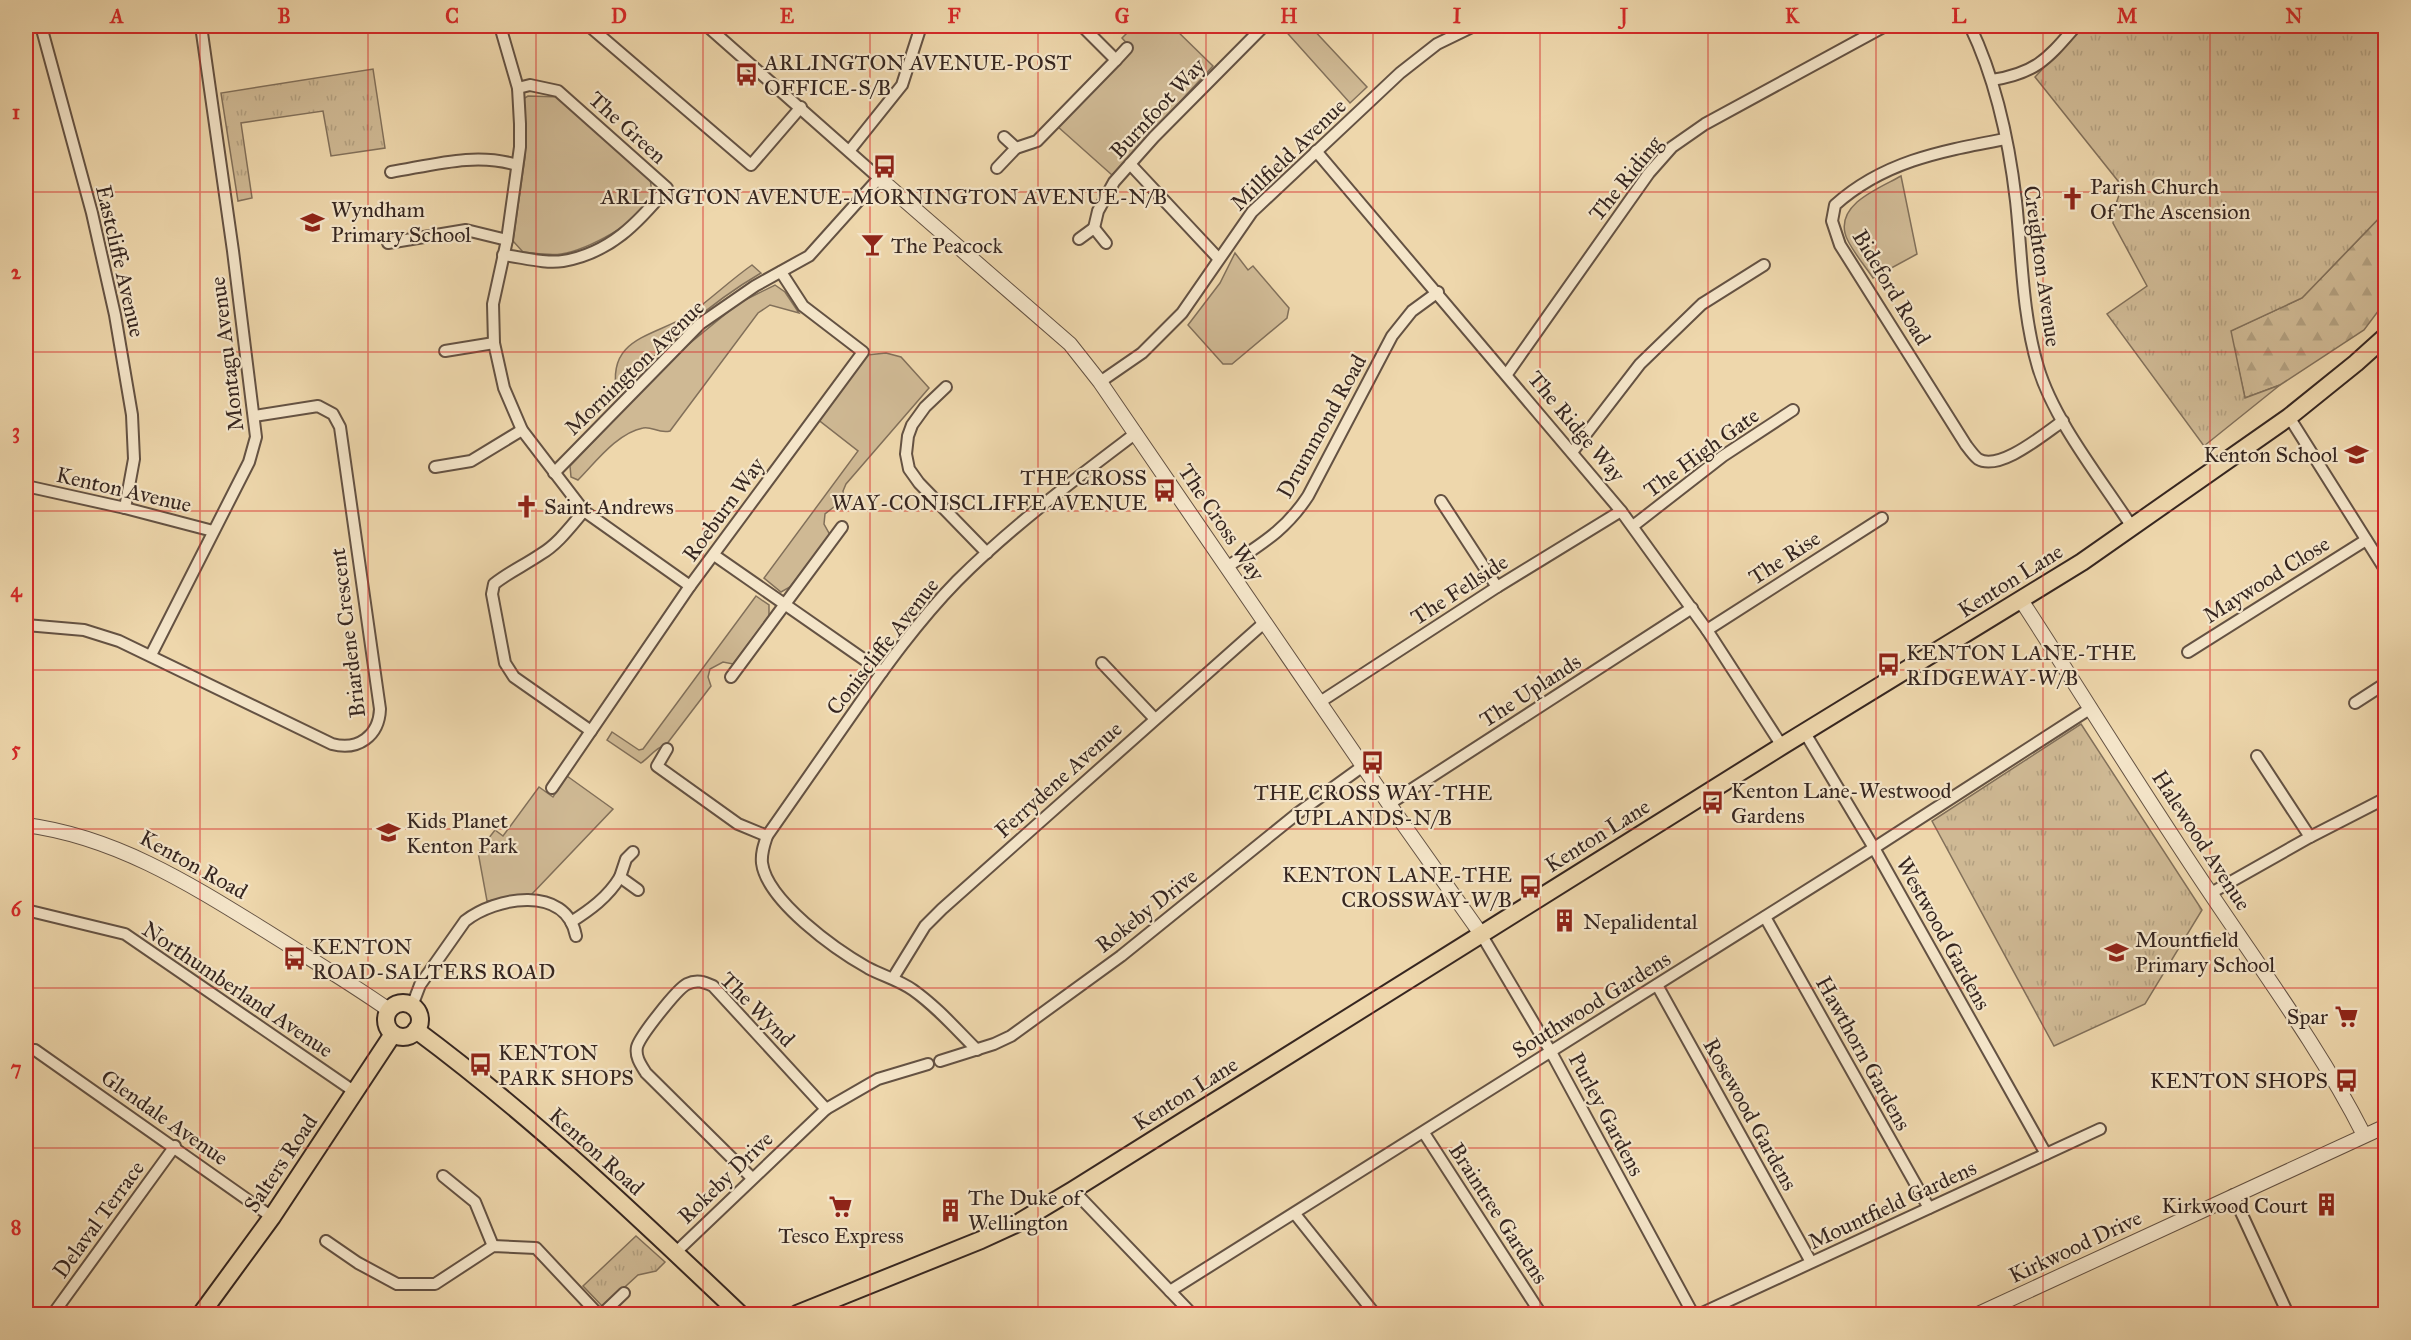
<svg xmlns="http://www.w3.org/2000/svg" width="2411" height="1340" viewBox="0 0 2411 1340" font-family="'IM FELL Great Primer',serif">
<defs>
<pattern id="forest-firs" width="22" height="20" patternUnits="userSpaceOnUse" patternTransform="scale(1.5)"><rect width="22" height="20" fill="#cfb994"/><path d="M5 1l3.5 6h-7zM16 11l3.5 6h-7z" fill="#b29f7f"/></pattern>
<pattern id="park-tufts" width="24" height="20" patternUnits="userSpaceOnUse" patternTransform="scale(1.5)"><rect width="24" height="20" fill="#cfb994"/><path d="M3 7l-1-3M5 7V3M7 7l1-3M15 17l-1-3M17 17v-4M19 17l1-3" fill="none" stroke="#b29f7f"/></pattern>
</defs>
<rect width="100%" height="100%" fill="#eed7ac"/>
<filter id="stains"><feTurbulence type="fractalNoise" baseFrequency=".00333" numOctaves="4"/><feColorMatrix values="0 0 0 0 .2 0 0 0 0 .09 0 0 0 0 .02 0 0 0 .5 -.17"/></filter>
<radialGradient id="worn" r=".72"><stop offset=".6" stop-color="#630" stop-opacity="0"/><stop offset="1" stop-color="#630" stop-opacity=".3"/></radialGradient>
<g fill="#cfb994" stroke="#82705a" stroke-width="1.5">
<polygon points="1134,26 1172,26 1213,66 1112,175 1057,126 1132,49 1122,38"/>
<polygon points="1281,26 1310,26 1367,87 1350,103"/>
<path d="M 528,96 L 561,97 L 650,178 C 651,184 652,191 651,197 C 642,222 586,250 561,254 C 549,256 535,253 523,252 L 513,241 L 525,157 L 523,99 Z"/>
<path d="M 1901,176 L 1917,254 L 1873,278 C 1866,267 1847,245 1845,233 C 1838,203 1880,188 1901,176 Z"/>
<polygon points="1235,253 1248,270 1253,266 1289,308 1287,318 1232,364 1223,364 1188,325 1220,283"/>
<path d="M 752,265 L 761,273 C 706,305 661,348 617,393 C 605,334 660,337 694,311 C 714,296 732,279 752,265 Z"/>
<path d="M 775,285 L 785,292 L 799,313 L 770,305 L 758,313 L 670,431 C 659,434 652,426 643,428 C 617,433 595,463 578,480 L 571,477 L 570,466 L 678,353 L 739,303 Z"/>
<polygon points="886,353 901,357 929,388 846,484 843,491 846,511 835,506 825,514 824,524 830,535 790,587 781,592 764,578 858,451 816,418 861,361 867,355"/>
<path d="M 756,596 L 769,605 L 769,616 L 733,664 L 723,662 L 710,669 L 708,677 L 711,686 L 666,745 C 656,747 650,757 641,763 L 607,740 L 612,732 L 639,750 L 643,749 Z"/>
<polygon points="567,776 613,809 530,896 487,901 478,852 495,830 503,836 539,787 553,797"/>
</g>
<polygon fill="url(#forest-firs)" stroke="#82705a" stroke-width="1.5" points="2385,212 2385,302 2364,330 2280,385 2245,398 2230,331 2302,298"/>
<g fill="url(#park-tufts)" stroke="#82705a" stroke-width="1.5">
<polygon points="2083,26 2385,26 2385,212 2302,298 2231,331 2245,398 2280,385 2204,446 2107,314 2147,286 2113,223 2115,207 2122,186 2035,77"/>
<polygon points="373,69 385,148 331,156 323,111 241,123 252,198 238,201 221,93"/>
<polygon points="2081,724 2202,910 2145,1004 2054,1046 1932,821"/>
<polygon points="636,1236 665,1262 656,1271 638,1275 603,1307 583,1286"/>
</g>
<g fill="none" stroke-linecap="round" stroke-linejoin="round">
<defs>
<g id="minor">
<polyline points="41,26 92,213 115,315 132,415 134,459 125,508"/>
<polyline points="500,26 518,88 520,124 520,147 507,240 493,304 494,343 504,388 522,430 584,511 690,586"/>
<polyline points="589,26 751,165 801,107"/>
<path d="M 1970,26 C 1996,80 2009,141 2016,201 C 2022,256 2022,313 2038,367 C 2054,421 2101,479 2132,527"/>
<polyline points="1116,60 1127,48"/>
<path d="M 1992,80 C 2037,73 2048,58 2076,26"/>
<path d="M 2005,139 C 1942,151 1884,161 1835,205 L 1832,221 L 1840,245 L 1966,445 C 1969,449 1974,456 1978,459 C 2000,472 2045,433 2063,421"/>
<polyline points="1016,148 1037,141 1116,60 1082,26"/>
<polyline points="850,150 902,85 921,26"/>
<polyline points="1316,151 1621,511 1707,630 1782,746"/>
<polyline points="1130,164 1218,258"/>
<polyline points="997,168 1016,148 1004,137"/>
<path d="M 391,172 C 433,165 476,152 517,165"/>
<polyline points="1094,228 1098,211 1114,182 1154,137 1264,26"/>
<polyline points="1079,239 1094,228 1106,243"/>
<polyline points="388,243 466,230 507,240"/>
<path d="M 503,255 C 522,257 544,264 563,261 C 610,253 638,223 667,188 L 558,91 L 530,85 L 518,88"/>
<polyline points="445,351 494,343"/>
<polyline points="1507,374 1649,173 1672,147 1705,124 1885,26"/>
<polyline points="1100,382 1142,353 1182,313 1252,212 1400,73 1437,44 1474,26"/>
<polyline points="946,387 925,407 912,425 908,436 906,454 909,469 919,483 987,553"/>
<polyline points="2289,417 2386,571"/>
<polyline points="1573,451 1640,364 1702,304 1764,265"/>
<polyline points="435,467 471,461 522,430"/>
<polyline points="554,473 700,324 755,286 809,256 879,178 707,26"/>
<polyline points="26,486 125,508 213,531"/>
<polyline points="1441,501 1497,587"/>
<path d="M 584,511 C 571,526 558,544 541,554 C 525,565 509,572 494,584 L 492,594 L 505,663 L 514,677 L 591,731"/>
<polyline points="1633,526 1723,456 1793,410"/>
<polyline points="714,555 882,672"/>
<path d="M 1227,567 C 1261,544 1285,531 1308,496 L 1392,336 L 1412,311 L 1438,292"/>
<path d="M 26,625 L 84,630 L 119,641 L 332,744 C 358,751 379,736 380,709 L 340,427 L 333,414 L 318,406 L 254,416"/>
<polyline points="1707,630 1882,518"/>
<polyline points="2188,652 2366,540"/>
<polyline points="151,655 249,462 256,437 233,251 201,26"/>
<polyline points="1102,663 1155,719"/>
<polyline points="731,677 842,527"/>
<polyline points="1320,702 1497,587 1621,511"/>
<polyline points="2355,703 2386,683"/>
<polyline points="1805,733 1874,848 2046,1154"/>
<path d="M 667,749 L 657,766 L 738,824 L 767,836 C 764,845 761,853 762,863 C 767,901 836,950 868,968 C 883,976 899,980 913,990 C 937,1007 956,1029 977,1050"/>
<polyline points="2257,756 2310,837"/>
<polyline points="552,788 690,586 863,352 803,306 781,272"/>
<polyline points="1389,804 1692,608"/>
<path d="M 767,836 C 796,795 824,754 853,713 C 885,667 918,621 957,581 C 1012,526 1074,480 1136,433"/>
<polyline points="633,852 626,859 620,877 638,890"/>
<polyline points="2211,893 2310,837 2386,798"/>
<polyline points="26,910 125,934 355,1092"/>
<polyline points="1765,917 1929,1208"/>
<path d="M 571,922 C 590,910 608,897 620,877"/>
<polyline points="1481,934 1551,1052 1693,1314"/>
<polyline points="893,978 925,926 942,909 1265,622"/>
<polyline points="1657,985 1811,1262"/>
<path d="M 412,1006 L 420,985 L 465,921 C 495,897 566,884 576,936"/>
<polyline points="35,1050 272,1217"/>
<polyline points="940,1061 994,1044 1011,1036 1121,956 1298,813 1363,766"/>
<polyline points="1424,1133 1541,1314"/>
<polyline points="443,1176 475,1202 493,1246"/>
<path d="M 752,1178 L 646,1073 C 641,1065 635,1057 637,1047 C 640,1036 677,989 687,984 C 697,979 704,982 713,986 L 826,1109"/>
<polyline points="1073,1190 1192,1314"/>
<polyline points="2233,1195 2288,1314"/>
<polyline points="1295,1214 1375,1314"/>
<polyline points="326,1241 358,1263 397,1284 435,1284 493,1246 536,1248 598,1314"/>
<polyline points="675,1253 826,1109 878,1079 928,1064"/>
<polyline points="1170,1291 1874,848 2091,708"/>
<polyline points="53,1314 175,1146"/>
<polyline points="602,1314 624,1293"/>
<polyline points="1700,1314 2100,1129"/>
</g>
<g id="tertiary">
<polyline points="879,178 1070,344 1100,382 1389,804 1481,934"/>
<path d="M 2021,600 C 2088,703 2152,808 2221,909 C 2271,983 2324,1056 2364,1135"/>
<path d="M 26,825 C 116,837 190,884 266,931 C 307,957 349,982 389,1010"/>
<polyline points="26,1312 29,1314"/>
<polyline points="1978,1314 2386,1126"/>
</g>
<g id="primary">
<circle cx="403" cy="1020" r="17"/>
<path d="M 416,1030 C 532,1116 636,1215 740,1314"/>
<polyline points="201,1314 272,1217 393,1034"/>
<polyline points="797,1314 981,1240 1018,1223 1073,1190 1782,746 2082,562 2289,417 2356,363 2386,336"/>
</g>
</defs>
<use href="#minor" stroke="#645243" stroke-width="14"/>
<use href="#tertiary" stroke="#645243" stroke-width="16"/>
<use href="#primary" stroke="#362620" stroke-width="20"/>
<use href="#minor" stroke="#f4e5c9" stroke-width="10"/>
<use href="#tertiary" stroke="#f4e5c9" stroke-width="14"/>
<use href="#primary" stroke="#eed7ac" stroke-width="16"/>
</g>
<path fill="none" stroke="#d62828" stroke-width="1.5" stroke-opacity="0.55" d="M 200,26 L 200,1314M 368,26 L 368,1314M 536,26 L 536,1314M 703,26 L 703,1314M 870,26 L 870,1314M 1038,26 L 1038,1314M 1206,26 L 1206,1314M 1373,26 L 1373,1314M 1540,26 L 1540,1314M 1708,26 L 1708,1314M 1876,26 L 1876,1314M 2043,26 L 2043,1314M 2210,26 L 2210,1314M 26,192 L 2386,192M 26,352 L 2386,352M 26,511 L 2386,511M 26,670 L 2386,670M 26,829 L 2386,829M 26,988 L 2386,988M 26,1148 L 2386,1148"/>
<defs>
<symbol id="bus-bare" viewBox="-9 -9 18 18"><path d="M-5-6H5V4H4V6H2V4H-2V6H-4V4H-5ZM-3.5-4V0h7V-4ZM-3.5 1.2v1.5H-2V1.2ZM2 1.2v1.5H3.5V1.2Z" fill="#8f2418" stroke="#f4e5c9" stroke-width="2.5" paint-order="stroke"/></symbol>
<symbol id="church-bare" viewBox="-9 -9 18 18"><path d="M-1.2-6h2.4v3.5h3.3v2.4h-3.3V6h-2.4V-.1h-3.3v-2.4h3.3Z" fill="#8f2418" stroke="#f4e5c9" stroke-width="2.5" paint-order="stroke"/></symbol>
<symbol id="school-bare" viewBox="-9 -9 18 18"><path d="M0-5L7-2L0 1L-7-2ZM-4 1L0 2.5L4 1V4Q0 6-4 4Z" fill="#8f2418" stroke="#f4e5c9" stroke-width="2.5" paint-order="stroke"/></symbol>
<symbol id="bar-bare" viewBox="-9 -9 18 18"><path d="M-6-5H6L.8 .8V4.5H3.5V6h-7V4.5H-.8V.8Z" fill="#8f2418" stroke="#f4e5c9" stroke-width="2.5" paint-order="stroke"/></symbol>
<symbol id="building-bare" viewBox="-9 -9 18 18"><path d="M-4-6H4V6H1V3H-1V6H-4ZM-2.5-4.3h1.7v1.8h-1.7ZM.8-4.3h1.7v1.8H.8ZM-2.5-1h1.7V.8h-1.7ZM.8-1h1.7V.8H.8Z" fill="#8f2418" stroke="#f4e5c9" stroke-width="2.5" paint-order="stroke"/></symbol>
<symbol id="supermarket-bare" viewBox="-9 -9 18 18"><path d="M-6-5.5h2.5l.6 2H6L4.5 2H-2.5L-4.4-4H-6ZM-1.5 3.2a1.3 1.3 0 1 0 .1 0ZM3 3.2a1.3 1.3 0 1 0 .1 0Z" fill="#8f2418" stroke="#f4e5c9" stroke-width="2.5" paint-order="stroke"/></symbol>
</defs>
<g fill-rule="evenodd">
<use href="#bus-bare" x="730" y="58" width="33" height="33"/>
<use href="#bus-bare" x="868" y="150" width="33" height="33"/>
<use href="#church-bare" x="2056" y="182" width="33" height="33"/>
<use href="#school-bare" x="296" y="206" width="33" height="33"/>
<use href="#bar-bare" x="856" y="228" width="33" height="33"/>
<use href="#school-bare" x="2340" y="438" width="33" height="33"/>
<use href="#bus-bare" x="1148" y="474" width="33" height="33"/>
<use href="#church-bare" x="510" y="490" width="33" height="33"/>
<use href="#bus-bare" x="1872" y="648" width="33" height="33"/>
<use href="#bus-bare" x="1356" y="746" width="33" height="33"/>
<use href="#bus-bare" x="1696" y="786" width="33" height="33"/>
<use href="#school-bare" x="372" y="816" width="33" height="33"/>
<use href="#bus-bare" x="1514" y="870" width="33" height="33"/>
<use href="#building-bare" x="1548" y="904" width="33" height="33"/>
<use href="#school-bare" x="2100" y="936" width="33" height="33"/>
<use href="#bus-bare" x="278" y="942" width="33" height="33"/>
<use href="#supermarket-bare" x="2330" y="1000" width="33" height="33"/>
<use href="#bus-bare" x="464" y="1048" width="33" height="33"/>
<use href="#bus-bare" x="2330" y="1064" width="33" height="33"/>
<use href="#building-bare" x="2310" y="1188" width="33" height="33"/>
<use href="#supermarket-bare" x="824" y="1190" width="33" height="33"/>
<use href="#building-bare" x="934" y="1194" width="33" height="33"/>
</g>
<g text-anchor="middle" stroke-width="4.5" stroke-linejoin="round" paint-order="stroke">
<g font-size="22" fill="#362620" stroke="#f4e5c9" text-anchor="start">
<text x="764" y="70">ARLINGTON AVENUE-POST<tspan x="764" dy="25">OFFICE-S/B</tspan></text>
<text x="2090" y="194">Parish Church<tspan x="2090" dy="25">Of The Ascension</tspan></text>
<text x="884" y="204" text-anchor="middle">ARLINGTON AVENUE-MORNINGTON AVENUE-N/B</text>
<text x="331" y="217">Wyndham<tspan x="331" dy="25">Primary School</tspan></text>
<text x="891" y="253">The Peacock</text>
<text x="2338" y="462" text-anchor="end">Kenton School</text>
<text x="1147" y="485" text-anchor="end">THE CROSS<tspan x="1147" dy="25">WAY-CONISCLIFFE AVENUE</tspan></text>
<text x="544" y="514">Saint Andrews</text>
<text x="1906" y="660">KENTON LANE-THE<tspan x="1906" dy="25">RIDGEWAY-W/B</tspan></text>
<text x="1731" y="798">Kenton Lane-Westwood<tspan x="1731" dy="25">Gardens</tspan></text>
<text x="1373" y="800" text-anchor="middle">THE CROSS WAY-THE<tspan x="1373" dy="25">UPLANDS-N/B</tspan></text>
<text x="406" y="828">Kids Planet<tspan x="406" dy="25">Kenton Park</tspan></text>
<text x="1512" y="882" text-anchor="end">KENTON LANE-THE<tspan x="1512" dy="25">CROSSWAY-W/B</tspan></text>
<text x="1583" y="929">Nepalidental</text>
<text x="2135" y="947">Mountfield<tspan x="2135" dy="25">Primary School</tspan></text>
<text x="312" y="954">KENTON<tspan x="312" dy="25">ROAD-SALTERS ROAD</tspan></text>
<text x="2328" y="1024" text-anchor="end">Spar</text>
<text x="498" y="1060">KENTON<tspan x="498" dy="25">PARK SHOPS</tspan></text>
<text x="2328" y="1088" text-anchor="end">KENTON SHOPS</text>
<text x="968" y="1205">The Duke of<tspan x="968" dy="25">Wellington</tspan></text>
<text x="2308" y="1213" text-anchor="end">Kirkwood Court</text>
<text x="841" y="1243" text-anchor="middle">Tesco Express</text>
</g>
<g font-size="22" fill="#362620" stroke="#f4e5c9">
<text transform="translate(1157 108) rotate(-47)" y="8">Burnfoot Way</text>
<text transform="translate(628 127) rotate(42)" y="8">The Green</text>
<text transform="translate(1288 154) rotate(-44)" y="8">Millfield Avenue</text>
<text transform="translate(1625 178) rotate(-51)" y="8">The Riding</text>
<text transform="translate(121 261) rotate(77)" y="8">Eastcliffe Avenue</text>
<text transform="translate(2043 266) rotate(82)" y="8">Creighton Avenue</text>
<text transform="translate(1892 287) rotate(59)" y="8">Bideford Road</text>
<text transform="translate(226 354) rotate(-97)" y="8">Montagu Avenue</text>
<text transform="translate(634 367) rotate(-44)" y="8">Mornington Avenue</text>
<text transform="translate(1321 426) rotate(-61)" y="8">Drummond Road</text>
<text transform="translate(1577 426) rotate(50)" y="8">The Ridge Way</text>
<text transform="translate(1701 452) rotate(-36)" y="8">The High Gate</text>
<text transform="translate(124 489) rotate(13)" y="8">Kenton Avenue</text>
<text transform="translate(723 509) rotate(-54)" y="8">Roeburn Way</text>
<text transform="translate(1222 522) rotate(56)" y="8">The Cross Way</text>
<text transform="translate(1784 557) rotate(-33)" y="8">The Rise</text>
<text transform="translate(2266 579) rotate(-32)" y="8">Maywood Close</text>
<text transform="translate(2010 580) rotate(-32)" y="8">Kenton Lane</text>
<text transform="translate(1459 589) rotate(-33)" y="8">The Fellside</text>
<text transform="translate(347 633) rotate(-97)" y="8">Briardene Crescent</text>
<text transform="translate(882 646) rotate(-52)" y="8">Coniscliffe Avenue</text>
<text transform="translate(1530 690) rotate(-33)" y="8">The Uplands</text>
<text transform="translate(1058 779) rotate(-42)" y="8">Ferrydene Avenue</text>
<text transform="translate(1597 835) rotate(-32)" y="8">Kenton Lane</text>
<text transform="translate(2202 840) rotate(57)" y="8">Halewood Avenue</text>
<text transform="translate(194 864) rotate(29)" y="8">Kenton Road</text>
<text transform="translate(1146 910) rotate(-38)" y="8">Rokeby Drive</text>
<text transform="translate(1944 933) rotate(61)" y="8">Westwood Gardens</text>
<text transform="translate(238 989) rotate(34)" y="8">Northumberland Avenue</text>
<text transform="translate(1591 1004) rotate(-32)" y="8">Southwood Gardens</text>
<text transform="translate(758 1009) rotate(45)" y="8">The Wynd</text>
<text transform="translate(1864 1053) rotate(61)" y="8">Hawthorn Gardens</text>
<text transform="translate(1185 1093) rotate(-32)" y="8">Kenton Lane</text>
<text transform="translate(1607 1114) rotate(62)" y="8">Purley Gardens</text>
<text transform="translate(1751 1114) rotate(61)" y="8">Rosewood Gardens</text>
<text transform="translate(165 1117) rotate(35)" y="8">Glendale Avenue</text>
<text transform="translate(597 1151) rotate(42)" y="8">Kenton Road</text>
<text transform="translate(280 1163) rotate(-56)" y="8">Salters Road</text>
<text transform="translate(725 1177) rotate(-44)" y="8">Rokeby Drive</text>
<text transform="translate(1892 1204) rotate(-25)" y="8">Mountfield Gardens</text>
<text transform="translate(1499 1213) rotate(57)" y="8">Braintree Gardens</text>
<text transform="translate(98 1219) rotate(-54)" y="8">Delaval Terrace</text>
<text transform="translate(2075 1246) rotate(-25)" y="8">Kirkwood Drive</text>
</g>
</g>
<rect width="2411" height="1340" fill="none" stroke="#eed7ac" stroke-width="66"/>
<rect x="33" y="33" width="2345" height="1274" fill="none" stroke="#d62828" stroke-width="2"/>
<g font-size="20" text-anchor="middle" font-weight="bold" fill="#d62828">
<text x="117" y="23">A</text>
<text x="284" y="23">B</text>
<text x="452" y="23">C</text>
<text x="619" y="23">D</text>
<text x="787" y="23">E</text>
<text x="954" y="23">F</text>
<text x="1122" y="23">G</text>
<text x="1289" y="23">H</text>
<text x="1457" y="23">I</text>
<text x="1624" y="23">J</text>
<text x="1792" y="23">K</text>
<text x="1959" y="23">L</text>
<text x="2127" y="23">M</text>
<text x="2294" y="23">N</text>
<text x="16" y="119">1</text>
<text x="16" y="279">2</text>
<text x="16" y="438">3</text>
<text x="16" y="597">4</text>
<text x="16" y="756">5</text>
<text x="16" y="916">6</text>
<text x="16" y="1075">7</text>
<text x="16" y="1234">8</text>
</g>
<rect width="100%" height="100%" filter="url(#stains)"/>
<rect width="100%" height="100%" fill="url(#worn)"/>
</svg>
